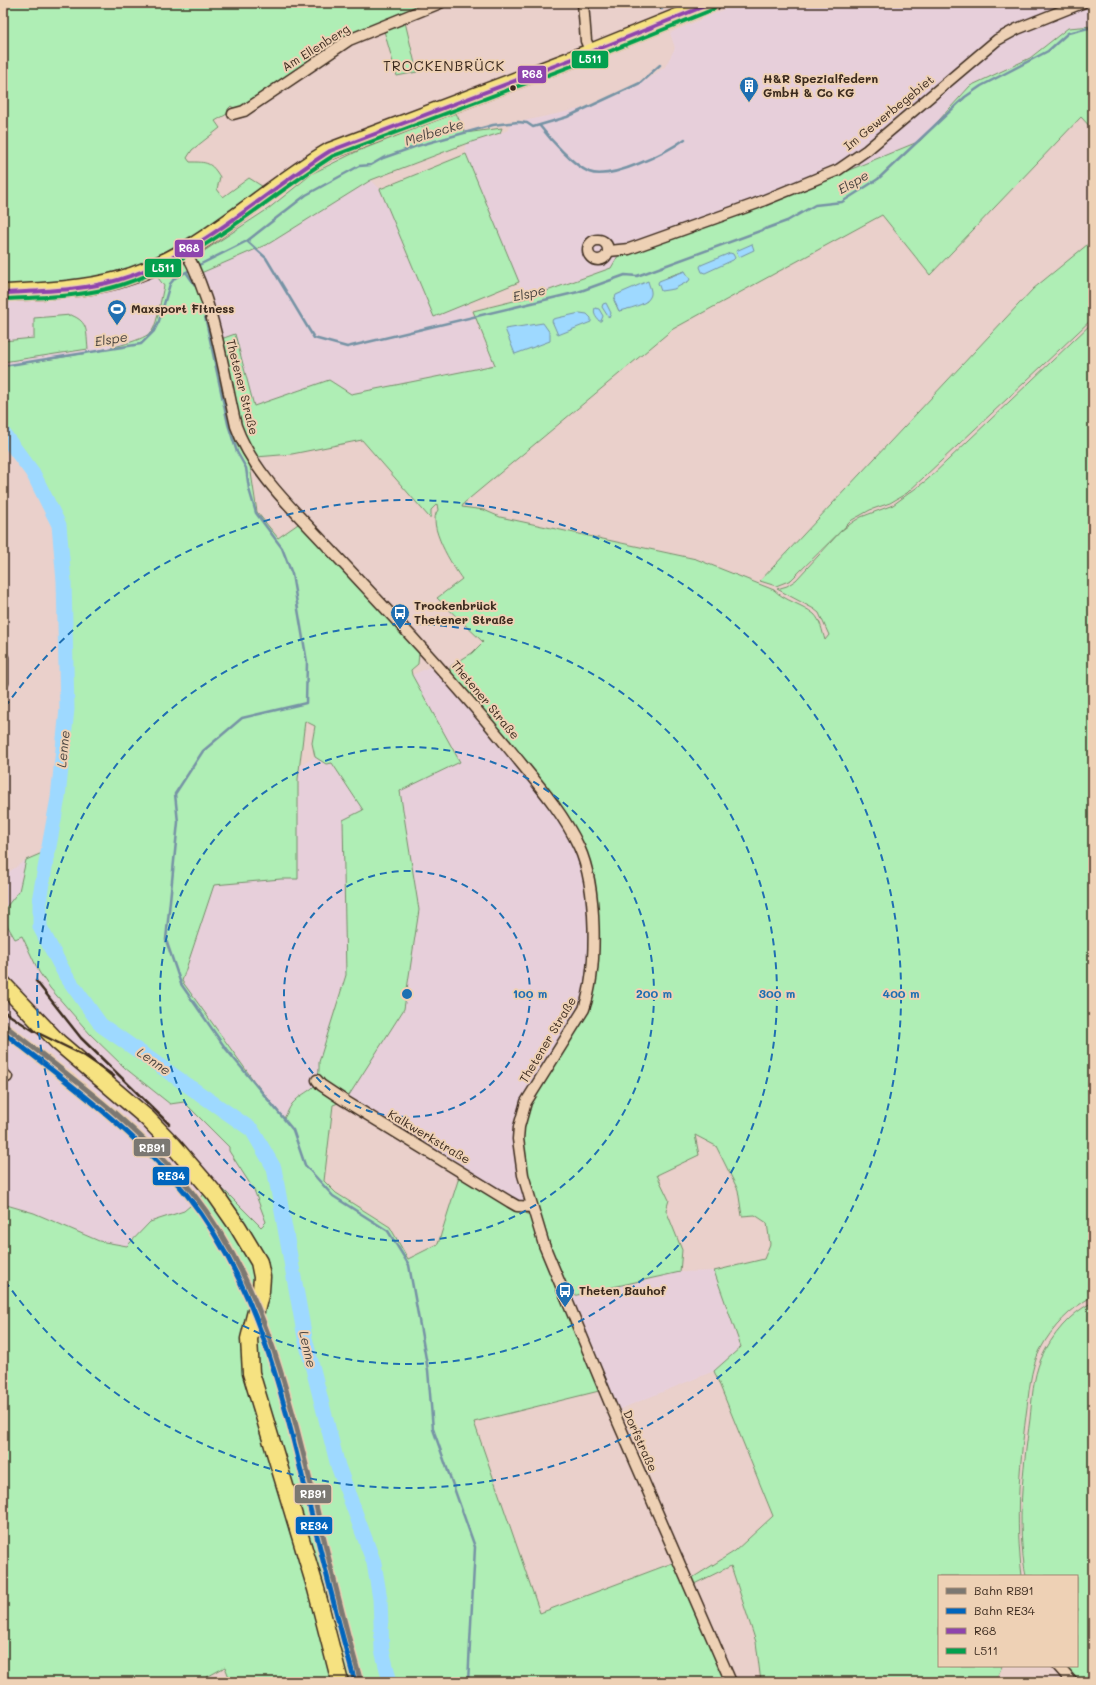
<svg xmlns="http://www.w3.org/2000/svg" width="1096" height="1685" viewBox="0 0 1096 1685" font-family="Mali,sans-serif">
<rect width="100%" height="100%" fill="#ead0cb"/>
<filter id="ink" filterUnits="userSpaceOnUse"><feTurbulence type="fractalNoise" baseFrequency=".025" numOctaves="2"/><feDisplacementMap in="SourceGraphic" scale="8" xChannelSelector="R" yChannelSelector="G"/><feConvolveMatrix kernelMatrix="1 2 1 2 8 2 1 2 1" color-interpolation-filters="sRGB"/></filter>
<g filter="url(#ink)">
<g fill="#e7cfda">
<polygon points="739,3 1093,3 1093,26 1068,28 1030,58 970,86 920,141 754,209 618,256 611,268 525,298 466,154 465,144 509,130 510,124 593,106 636,87 665,67 675,48 670,33"/>
<polygon points="371,180 380,189 434,317 468,303 495,365 351,394 329,380 254,407 235,335 221,339 211,291 201,273 270,243"/>
<polygon points="156,275 164,286 153,329 147,336 107,349 3,366 3,300 91,296 129,286"/>
<polygon points="432,666 522,768 572,839 581,862 589,895 588,979 578,1012 534,1079 523,1101 524,1196 522,1202 516,1201 346,1100 404,1009 419,910 400,791 460,762 412,675"/>
<polygon points="315,757 320,761 332,763 363,810 343,820 346,975 333,1014 319,1077 312,1089 293,1104 284,1118 254,1081 182,981 214,885 281,879 297,879 299,767"/>
<polygon points="26,860 19,891 3,911 3,876"/>
<polygon points="3,918 15,939 22,936 38,970 50,988 90,1034 125,1068 170,1104 183,1102 229,1147 229,1151 254,1190 266,1222 261,1228 217,1183 184,1211 150,1222 127,1246 99,1241 34,1213 3,1204"/>
<polygon points="714,1271 741,1347 714,1371 618,1410 568,1297 680,1272"/>
</g>
<g fill="#afeeb5" stroke="#758c6a" fill-rule="evenodd">
<path d="M 3,3 L 433,3 L 347,37 L 244,107 L 235,109 L 231,106 L 228,109 L 227,114 L 215,121 L 220,128 L 192,150 L 187,158 L 190,162 C 207,162 211,162 220,177 L 217,189 L 223,197 L 249,178 L 265,188 L 192,238 L 190,236 C 160,259 124,273 86,280 C 59,285 30,284 3,286 Z"/>
<polygon points="405,22 417,72 397,76 384,31"/>
<path d="M 1093,26 L 1093,130 L 1081,117 L 930,275 L 882,215 L 673,329 L 464,503 L 462,507 L 484,510 L 500,517 L 696,559 L 774,590 C 785,601 802,604 814,614 C 821,621 822,631 825,640 L 829,635 L 819,613 L 814,609 L 777,589 L 787,586 L 796,580 L 841,531 L 853,522 L 861,517 L 893,505 L 927,480 L 1093,322 L 1093,1296 C 1071,1308 1052,1327 1040,1350 C 1030,1369 1029,1394 1026,1415 C 1019,1471 1015,1519 1022,1576 L 939,1576 L 939,1666 L 1002,1666 L 995,1682 L 761,1682 L 756,1642 L 731,1566 L 692,1585 L 689,1580 L 735,1551 L 773,1516 L 714,1371 L 741,1347 L 714,1271 L 764,1259 L 770,1244 L 767,1223 L 755,1215 L 742,1216 L 738,1190 L 716,1146 L 695,1135 L 699,1155 L 657,1175 L 669,1200 L 666,1210 L 682,1250 L 680,1272 L 568,1297 L 530,1189 L 522,1129 L 525,1114 L 535,1092 L 581,1022 L 593,998 L 596,970 L 596,889 L 589,859 L 576,832 L 449,672 L 451,666 L 472,653 L 483,642 L 437,598 L 462,579 C 453,567 426,524 438,510 L 437,504 L 431,510 L 431,517 L 429,517 L 362,440 L 292,454 L 256,457 L 243,434 L 221,339 L 235,334 L 254,406 L 329,380 L 351,394 L 495,365 L 473,311 L 530,297 L 611,268 L 618,256 L 754,209 L 920,141 L 970,86 L 1030,58 L 1068,28 ZM 685,271 L 674,289 L 667,277 ZM 614,300 L 647,301 L 619,311 Z"/>
<polygon points="456,113 465,133 502,128 500,133 465,144 371,180 270,243 201,273 195,257 268,209 313,173 358,151"/>
<polygon points="466,154 519,282 434,317 380,189"/>
<polygon points="1093,240 1093,318 907,493 890,503 870,510 852,520 791,580 776,586 760,581 1033,289"/>
<path d="M 181,262 L 187,265 C 213,315 220,376 232,432 L 237,445 L 250,466 L 257,512 L 278,538 L 301,522 L 419,653 L 418,664 L 411,670 L 412,675 L 460,762 L 400,791 L 419,910 L 404,1009 L 346,1100 L 333,1105 L 324,1181 L 336,1193 L 390,1227 L 408,1259 L 438,1244 L 460,1174 L 531,1216 L 547,1266 L 589,1362 L 599,1391 L 474,1422 L 540,1613 L 675,1562 L 727,1682 L 231,1682 L 225,1667 L 198,1682 L 3,1682 L 3,1204 L 34,1213 L 99,1241 L 127,1246 L 150,1222 L 184,1211 L 217,1183 L 261,1227 L 266,1222 L 254,1190 L 229,1151 L 229,1147 L 184,1102 L 170,1104 L 125,1068 L 90,1034 L 50,988 L 39,972 L 22,936 L 15,939 L 3,918 L 3,911 L 19,891 L 26,860 L 49,850 L 55,839 L 64,795 L 60,532 L 42,492 L 3,439 L 3,366 C 29,362 138,349 152,331 C 158,322 161,297 164,286 L 156,275 ZM 305,721 L 315,726 L 312,743 L 315,757 L 326,764 L 332,763 L 363,810 L 343,820 L 346,975 L 319,1062 C 320,1094 308,1086 292,1104 C 289,1108 287,1114 284,1118 L 254,1081 L 182,981 L 214,885 L 281,879 L 298,879 L 298,779 Z"/>
<path d="M 71,315 C 89,322 86,332 88,349 L 3,362 L 3,341 L 34,338 L 34,318 Z"/>
<path d="M 1093,1302 L 1093,1682 L 1075,1682 L 1061,1666 L 1077,1666 L 1077,1576 L 1026,1576 C 1016,1524 1023,1470 1030,1419 C 1032,1399 1033,1378 1041,1359 C 1052,1335 1069,1314 1093,1302 Z"/>
</g>
<g fill="#9ed9ff" stroke="#7693a5">
<polygon points="752,244 754,250 739,257 736,251"/>
<polygon points="730,253 733,254 735,258 733,260 705,273 702,272 700,267 701,265"/>
<polygon points="685,271 690,279 689,281 674,289 661,291 658,283 659,281"/>
<path d="M 648,281 C 649,286 653,292 650,297 C 647,305 627,309 619,311 L 614,300 L 616,295 Z"/>
<polygon points="606,303 611,313 609,318 602,307 603,304"/>
<path d="M 595,308 L 599,309 L 603,316 L 601,321 L 599,321 C 596,317 593,314 595,308 Z"/>
<polygon points="580,313 587,314 591,318 591,322 558,335 552,321 553,319"/>
<polygon points="543,323 550,333 550,341 515,354 505,329"/>
</g>
<g fill="none" stroke-linecap="round" stroke-linejoin="round">
<g stroke="#7693a5" stroke-width="2.5">
<polyline points="657,3 662,9"/>
<path d="M 540,126 C 550,139 573,165 589,172 C 611,181 667,152 685,139"/>
<polyline points="247,241 306,195 359,166 371,165 383,158 417,146 493,125 518,122 527,123 533,127 567,117 640,83 660,65"/>
<polyline points="197,266 247,241 266,258 314,338 347,347 578,292 625,275 637,276 787,221 815,205 842,202 878,179 965,97 981,86 1048,51 1068,33 1093,27"/>
<polyline points="186,272 197,288"/>
<polyline points="202,302 228,424 237,452 246,468 249,489 256,513 282,548 292,574 307,662 306,703 242,718 203,751 175,794 178,822 166,940 181,984 226,1049 293,1130 305,1165 333,1196 388,1231 409,1265 428,1370 433,1429 475,1547 468,1682"/>
<polyline points="3,366 141,344 154,331 159,321 170,284 175,278 192,269"/>
</g>
<polyline stroke="#9ed9ff" stroke-width="15" points="3,433 33,473 59,525 64,581 67,709 58,798 40,895 40,927 66,976 101,1025 252,1130 274,1168 305,1338 338,1466 374,1563 380,1599 382,1650 390,1682"/>
<defs>
<g id="street">
<polyline points="583,3 586,41 591,52"/>
<polyline points="233,114 244,111 349,40 440,3"/>
<circle cx="598" cy="250" r="10"/>
<path d="M 185,250 C 215,305 222,365 236,426 C 253,473 294,510 328,547 C 391,614 453,680 511,751 C 536,782 563,812 579,847 C 597,886 598,968 584,1009 L 526,1102 L 519,1127 L 518,1139 L 523,1175 L 544,1245 L 611,1406 L 731,1682"/>
<polyline points="609,251 629,249 755,204 838,170 867,150 997,40 1017,29 1082,3"/>
<polyline points="3,658 3,683"/>
<polyline points="3,1073 7,1077"/>
<polyline points="317,1080 321,1085 345,1101 510,1202 517,1206 532,1207"/>
<polyline points="1058,1666 1072,1682"/>
</g>
<g id="primary">
<path d="M 3,293 C 41,291 81,290 118,280 C 199,258 259,192 330,151 L 591,52 L 712,3"/>
<polyline points="3,984 58,1042 147,1118 172,1144 215,1194 238,1227 259,1262 262,1277 261,1291 249,1339 251,1373 316,1589 340,1682"/>
</g>
</defs>
<use href="#street" stroke="#3b2a1e" stroke-width="13"/>
<use href="#primary" stroke="#3b2a1e" stroke-width="19"/>
<use href="#street" stroke="#eed1b5" stroke-width="10"/>
<use href="#primary" stroke="#f6e281" stroke-width="16"/>
<g stroke="#3b2a1e" stroke-width="2.5">
<polyline points="36,981 81,1038 169,1124"/>
<polyline points="3,1011 34,1031 85,1056 114,1076"/>
</g>
<defs>
<path id="bus-1" d="M 3,293 C 41,291 81,291 118,280 C 198,257 260,195 330,151 L 591,52 L 712,3"/>
<path id="bus-2" d="M 3,299 C 42,297 83,297 121,285 C 201,260 263,200 333,156 L 593,58 L 714,9"/>
</defs>
<use href="#bus-1" stroke="#eed1b5" stroke-width="7"/>
<use href="#bus-2" stroke="#eed1b5" stroke-width="7"/>
<use href="#bus-1" stroke="#8e44ad" stroke-width="4"/>
<use href="#bus-2" stroke="#03a04e" stroke-width="4"/>
<defs>
<path id="rail-1" d="M 3,1024 C 69,1076 140,1126 192,1192 C 261,1279 287,1387 313,1493 C 328,1556 343,1620 361,1682"/>
<path id="rail-2" d="M 3,1032 C 67,1082 135,1131 187,1195 C 255,1280 281,1388 306,1492 C 322,1556 337,1619 355,1682"/>
</defs>
<use href="#rail-1" stroke="#eed1b5" stroke-width="8"/>
<use href="#rail-2" stroke="#eed1b5" stroke-width="8"/>
<use href="#rail-1" stroke="#7b7872" stroke-width="5"/>
<use href="#rail-2" stroke="#0065bd" stroke-width="5"/>
</g>
</g>
<g fill="none" stroke="#1f6fb2" stroke-width="2" stroke-dasharray="7 5">
<circle cx="407" cy="994" r="123"/>
<circle cx="407" cy="994" r="247"/>
<circle cx="407" cy="994" r="370"/>
<path d="M5 707A494 494 0 1 1 5 1281"/>
</g>
<defs>
<symbol id="building-pin" viewBox="-11 -11 22 30"><path d="M0 17L-7.5 6A9.5 9.5 0 1 1 7.5 6Z" fill="#1f6fb2" stroke="#eed1b5"/><path d="M-4-6H4V6H1V3H-1V6H-4ZM-2.5-4.3h1.7v1.8h-1.7ZM.8-4.3h1.7v1.8H.8ZM-2.5-1h1.7V.8h-1.7ZM.8-1h1.7V.8H.8Z" fill="#fff"/></symbol>
<symbol id="stadium-pin" viewBox="-11 -11 22 30"><path d="M0 17L-7.5 6A9.5 9.5 0 1 1 7.5 6Z" fill="#1f6fb2" stroke="#eed1b5"/><path d="M0-5a6.5 5 0 1 0 0 10a6.5 5 0 1 0 0-10ZM-3.5-1.8h7v3.6h-7Z" fill="#fff"/></symbol>
<symbol id="bus-pin" viewBox="-11 -11 22 30"><path d="M0 17L-7.5 6A9.5 9.5 0 1 1 7.5 6Z" fill="#1f6fb2" stroke="#eed1b5"/><path d="M-5-6H5V4H4V6H2V4H-2V6H-4V4H-5ZM-3.5-4V0h7V-4ZM-3.5 1.2v1.5H-2V1.2ZM2 1.2v1.5H3.5V1.2Z" fill="#fff"/></symbol>
</defs>
<g fill-rule="evenodd">
<use href="#building-pin" x="738" y="75" width="22" height="30"/>
<use href="#stadium-pin" x="106" y="298" width="22" height="30"/>
<use href="#bus-pin" x="389" y="602" width="22" height="30"/>
<use href="#bus-pin" x="554" y="1280" width="22" height="30"/>
</g>
<circle fill="#3b2a1e" stroke="#eed1b5" stroke-width="1.5" cx="513" cy="88" r="3.5"/>
<g text-anchor="middle" stroke-width="4" stroke-linejoin="round" paint-order="stroke">
<g font-size="12" fill="#3b2a1e" stroke="#eed1b5">
<text transform="translate(316 48) rotate(-32)" y="4">Am Ellenberg</text>
<text transform="translate(889 113) rotate(-39)" y="4">Im Gewerbegebiet</text>
<text transform="translate(242 387) rotate(76)" y="4">Thetener Straße</text>
<text transform="translate(485 700) rotate(50)" y="4">Thetener Straße</text>
<text transform="translate(548 1040) rotate(-59)" y="4">Thetener Straße</text>
<text transform="translate(429 1137) rotate(31)" y="4">Kalkwerkstraße</text>
<text transform="translate(640 1441) rotate(66)" y="4">Dorfstraße</text>
</g>
<g font-size="12" font-weight="bold" fill="#3b2a1e" stroke="#eed1b5" text-anchor="start">
<text x="763" y="83">H&amp;R Spezialfedern<tspan x="763" dy="14">GmbH &amp; Co KG</tspan></text>
<text x="131" y="313">Maxsport Fitness</text>
<text x="414" y="610">Trockenbrück<tspan x="414" dy="14">Thetener Straße</tspan></text>
<text x="579" y="1295">Theten Bauhof</text>
</g>
<g font-size="13" font-style="italic" fill="#4a4440" stroke="#eed1b5">
<text transform="translate(434 132) rotate(-17)" y="5">Melbecke</text>
<text transform="translate(853 182) rotate(-30)" y="5">Elspe</text>
<text transform="translate(529 293) rotate(-13)" y="5">Elspe</text>
<text transform="translate(111 339) rotate(-9)" y="5">Elspe</text>
<text transform="translate(63 749) rotate(-84)" y="5">Lenne</text>
<text transform="translate(154 1061) rotate(35)" y="5">Lenne</text>
<text transform="translate(308 1349) rotate(77)" y="5">Lenne</text>
</g>
<g font-size="14" letter-spacing="1" fill="#3b2a1e" stroke="#eed1b5">
<text x="444" y="71">TROCKENBRÜCK</text>
</g>
</g>
<circle cx="407" cy="994" r="6" fill="#1f6fb2" stroke="#eed1b5" stroke-width="2"/>
<g font-size="12" text-anchor="middle" font-weight="bold" fill="#1f6fb2" stroke="#eed1b5" stroke-width="4" stroke-linejoin="round" paint-order="stroke">
<text x="530" y="998">100 m</text>
<text x="654" y="998">200 m</text>
<text x="777" y="998">300 m</text>
<text x="901" y="998">400 m</text>
</g>
<g stroke="#eed1b5" stroke-width="1.5">
<rect x="571" y="50" width="38" height="19" rx="4" fill="#03a04e"/>
<rect x="517" y="65" width="30" height="19" rx="4" fill="#8e44ad"/>
<rect x="174" y="239" width="30" height="19" rx="4" fill="#8e44ad"/>
<rect x="144" y="258" width="38" height="20" rx="4" fill="#03a04e"/>
<rect x="133" y="1138" width="38" height="19" rx="4" fill="#7b7872"/>
<rect x="152" y="1166" width="38" height="20" rx="4" fill="#0065bd"/>
<rect x="294" y="1484" width="38" height="20" rx="4" fill="#7b7872"/>
<rect x="295" y="1516" width="38" height="19" rx="4" fill="#0065bd"/>
</g>
<g font-size="11" text-anchor="middle" font-weight="bold" fill="#fff">
<text x="590" y="63">L511</text>
<text x="532" y="78">R68</text>
<text x="189" y="252">R68</text>
<text x="163" y="272">L511</text>
<text x="152" y="1152">RB91</text>
<text x="171" y="1180">RE34</text>
<text x="313" y="1498">RB91</text>
<text x="314" y="1530">RE34</text>
</g>
<rect width="1096" height="1685" fill="none" stroke="#eed1b5" stroke-width="16"/>
<rect x="8" y="8" width="1080" height="1669" fill="none" stroke="#3b2a1e" stroke-width="1.5" filter="url(#ink)"/>
<rect x="938" y="1575" width="140" height="92" fill="#eed1b5" stroke="#a68e79"/>
<rect x="946" y="1588" width="20" height="6" fill="#7b7872" stroke="#a68e79"/>
<text x="974" y="1595" font-size="12" fill="#3b2a1e">Bahn RB91</text>
<rect x="946" y="1608" width="20" height="6" fill="#0065bd" stroke="#a68e79"/>
<text x="974" y="1615" font-size="12" fill="#3b2a1e">Bahn RE34</text>
<rect x="946" y="1628" width="20" height="6" fill="#8e44ad" stroke="#a68e79"/>
<text x="974" y="1635" font-size="12" fill="#3b2a1e">R68</text>
<rect x="946" y="1648" width="20" height="6" fill="#03a04e" stroke="#a68e79"/>
<text x="974" y="1655" font-size="12" fill="#3b2a1e">L511</text>
</svg>
